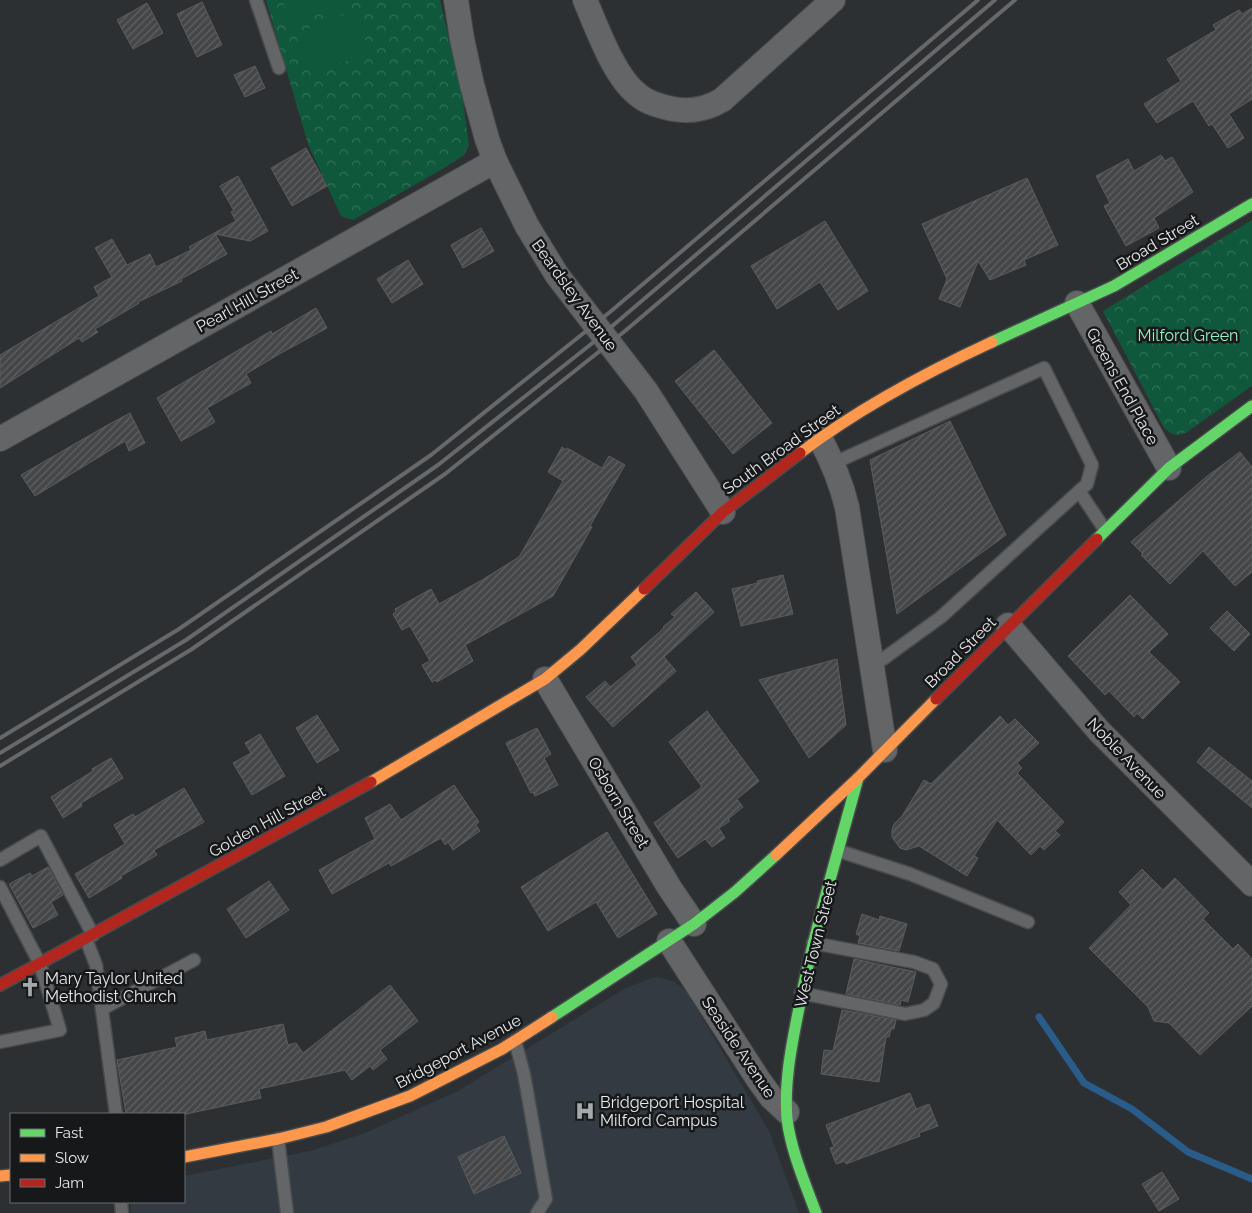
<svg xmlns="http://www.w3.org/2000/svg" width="1252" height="1213" viewBox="0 0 1252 1213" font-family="Raleway,sans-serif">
<defs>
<pattern id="park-crowns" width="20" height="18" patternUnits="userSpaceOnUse" patternTransform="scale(1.25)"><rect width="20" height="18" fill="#10583b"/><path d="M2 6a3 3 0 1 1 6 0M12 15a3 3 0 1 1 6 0" fill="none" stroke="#337058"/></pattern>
<pattern id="building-hatch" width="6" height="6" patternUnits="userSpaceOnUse" patternTransform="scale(1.25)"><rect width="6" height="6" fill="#444648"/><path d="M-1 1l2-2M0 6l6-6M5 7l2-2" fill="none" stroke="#5f6163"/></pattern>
</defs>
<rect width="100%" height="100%" fill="#2d3033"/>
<polygon fill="#313b41" points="659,977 675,982 687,992 769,1131 799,1213 131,1213 130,1202 184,1202 184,1176 310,1151 365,1133 458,1091 624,989 651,978"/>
<g fill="url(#park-crowns)">
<polygon points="266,0 440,0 463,101 469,145 464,155 444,168 353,220 341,216 308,144"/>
<path d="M 1252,220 L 1252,386 L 1187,432 C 1177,437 1170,435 1163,426 L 1103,311 Z"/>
</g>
<g fill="#10583b">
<polygon points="282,0 349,0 350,2 292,24"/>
<polygon points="354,11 370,52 311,74 295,34"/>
</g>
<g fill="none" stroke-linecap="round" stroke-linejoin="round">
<polyline stroke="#295c89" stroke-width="7" points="1039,1017 1084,1083 1132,1109 1188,1152 1252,1179"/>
</g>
<g fill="url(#building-hatch)" stroke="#5b5c5e">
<polygon points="202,2 222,45 197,57 177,14"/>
<polygon points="147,3 163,33 133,49 117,20"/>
<polygon points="1252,8 1252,99 1229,114 1244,138 1228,148 1212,124 1209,126 1193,101 1157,123 1144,104 1181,81 1167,59 1216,30 1213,25 1239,10 1242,14"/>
<polygon points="255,66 265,88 245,97 234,75"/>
<polygon points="306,148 327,186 292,206 271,168"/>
<polygon points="1161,155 1165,161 1172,157 1193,192 1154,218 1159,228 1126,246 1104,206 1110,203 1096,176 1128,159 1134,171"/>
<polygon points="238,176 268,231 250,241 215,234 227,254 181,279 182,281 138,302 139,303 131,308 95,329 98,332 82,342 79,338 0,388 0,355 99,296 94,287 112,277 95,248 112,239 127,265 150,254 156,267 191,250 189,247 236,221 231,212 234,211 220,186"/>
<polygon points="1027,178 1058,245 1024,260 1026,265 990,280 978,261 960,307 939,299 947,279 922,224"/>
<polygon points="825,221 868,291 838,310 820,282 777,309 751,266"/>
<polygon points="481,228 494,251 463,268 451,245"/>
<polygon points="408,260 423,284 392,303 377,279"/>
<polygon points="316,308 327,328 281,353 246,374 251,383 207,408 215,422 181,441 157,398 271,331 272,334"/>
<polygon points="714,350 772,423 733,454 675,381"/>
<polygon points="130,413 145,443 129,451 125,441 35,496 21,475 104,427"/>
<polygon points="950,421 1006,535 897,614 870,460"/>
<polygon points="562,447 566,450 567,448 602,468 609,456 625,465 590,526 592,527 553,596 465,645 473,661 437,682 436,680 432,682 422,665 430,661 410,626 402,630 393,614 396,612 395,609 431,589 439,604 482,580 519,557 563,481 548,472"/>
<polygon points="1240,452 1252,467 1252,572 1235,586 1203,551 1170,584 1141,555 1143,554 1131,542 1206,477"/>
<polygon points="783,575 793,614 741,626 732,589 758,583 757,581"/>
<polygon points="696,592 714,612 664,657 676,671 613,727 586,697 605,681 610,687 637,665 631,657 664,628 663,627 675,617 671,614"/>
<polygon points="1130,595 1168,634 1149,652 1180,682 1143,719 1137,713 1134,717 1109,691 1105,695 1068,656"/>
<polygon points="1227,611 1250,634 1234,651 1210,628"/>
<polygon points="837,659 846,725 809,758 759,680"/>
<polygon points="707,711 759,781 737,799 743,807 728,819 730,821 719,828 725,838 712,847 705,839 678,858 654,823 702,787 669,742"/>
<polygon points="317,715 339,750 317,763 296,728"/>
<polygon points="1000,716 1008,725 1015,719 1039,743 1017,763 1022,768 1017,773 1064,822 1055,831 1060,835 1044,850 1040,846 1031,855 997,820 974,856 978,858 967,876 919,846 906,850 900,848 892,837 892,830 894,824 902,816 924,780 931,784"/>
<polygon points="537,728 551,754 544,758 558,785 535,796 533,792 531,793 506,743"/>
<polygon points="260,734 285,776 252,795 233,763 251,753 245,743"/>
<polygon points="1209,747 1252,781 1252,808 1197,762"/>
<polygon points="111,758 123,778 81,803 82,806 63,818 51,797 93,771 92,769"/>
<polygon points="454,785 479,822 476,825 480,831 453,850 448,842 445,845 441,838 391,866 389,863 332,894 319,870 375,839 365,818 390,804 401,820"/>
<polygon points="184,788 204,822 154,850 157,855 121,876 122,878 89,898 75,874 125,844 114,825 133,814 135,817"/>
<polygon points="607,832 657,914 618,938 596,902 548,931 521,887"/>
<polygon points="48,867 63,895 51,902 58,915 33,928 9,884 30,873 32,876"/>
<polygon points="1142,869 1163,890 1175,878 1209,913 1203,919 1233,949 1238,944 1252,959 1252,1006 1200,1055 1169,1023 1154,1021 1148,1007 1089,948 1131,905 1119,892"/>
<polygon points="269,881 289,910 246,938 227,909"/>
<polygon points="862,914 879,920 880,916 907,924 899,951 858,943 860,936 856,934"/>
<polygon points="854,959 916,972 908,1002 901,1000 900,1005 846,994"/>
<polygon points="390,985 418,1021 380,1050 387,1059 373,1070 370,1066 352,1080 345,1070 259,1089 261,1098 186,1114 126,1114 117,1060 177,1047 175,1038 205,1031 207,1040 283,1024 288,1045 296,1043 303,1053"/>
<polygon points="842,1010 896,1020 894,1029 891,1029 889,1037 886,1037 879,1082 821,1074 824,1050 833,1051"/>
<polygon points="910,1093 916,1109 929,1104 938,1126 919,1133 920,1136 846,1164 845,1161 836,1164 830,1148 834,1147 826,1125"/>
<polygon points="504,1136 521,1173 474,1194 458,1157"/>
<polygon points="1162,1172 1179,1199 1159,1211 1142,1184"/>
</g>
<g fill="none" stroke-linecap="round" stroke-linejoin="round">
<defs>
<g id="lane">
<polyline points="256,0 279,68"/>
<polyline points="834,463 1044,368 1092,465 1087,484 941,617 872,667"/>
<polyline points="1079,491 1105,530"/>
<polyline points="839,851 910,874 1028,922"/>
<polyline points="0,860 41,836 93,935"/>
<polyline points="0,887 40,964 60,1030 0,1042"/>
<polyline points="86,939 96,965 116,1114"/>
<polyline points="801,993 905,1014 924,1010 934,1003 941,984 933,969 914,962 813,943"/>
<polyline points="102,1009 194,960"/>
<polyline points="515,1041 524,1074 546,1199 537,1213"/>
<polyline points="278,1139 287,1213"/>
<polyline points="121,1202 122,1213"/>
</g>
<g id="street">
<polyline points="456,0 462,39 472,85 487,139 495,161 527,226 557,275 646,391 723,512"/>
<path d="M 585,0 C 597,28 614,76 637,94 C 647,103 660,106 673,109 C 690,112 707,109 722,100 L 833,0"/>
<polyline points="1077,303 1169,468"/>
<path d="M 820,438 C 832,461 841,482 847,507 L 885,750"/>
<polyline points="0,439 495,161"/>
<polyline points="1008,625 1099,731 1252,884"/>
<polyline points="545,679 669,887 694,924"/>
<polyline points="669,941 758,1079 771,1097 787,1112"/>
</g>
<g id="fast">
<polyline points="992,342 1114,286 1252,204"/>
<polyline points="1097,539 1169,468 1252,406"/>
<polyline points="552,1017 694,924 735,892 776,855"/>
<path d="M 816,1213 C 805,1183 791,1151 787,1119 C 784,1084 791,1048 798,1013 C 813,934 837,856 858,778"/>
</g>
<g id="slow">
<path d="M 800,453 C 859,408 925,373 992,342"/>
<polyline points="371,782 545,679 580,650 644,589"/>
<polyline points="776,855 858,778 936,699"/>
<polyline points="184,1157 278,1139 326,1127 410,1096 502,1049 552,1017"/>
<polyline points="0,1176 11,1175"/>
</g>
<g id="jam">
<polyline points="644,589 723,512 800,453"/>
<polyline points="936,699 1097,539"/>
<polyline points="0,985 371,782"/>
</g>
</defs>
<use href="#lane" stroke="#484b4d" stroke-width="15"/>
<use href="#street" stroke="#484b4d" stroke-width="26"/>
<use href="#fast" stroke="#484b4d" stroke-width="14"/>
<use href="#slow" stroke="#484b4d" stroke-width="14"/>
<use href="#jam" stroke="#484b4d" stroke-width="14"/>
<use href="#lane" stroke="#636566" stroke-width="12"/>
<use href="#street" stroke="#636566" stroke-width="24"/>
<use href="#fast" stroke="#63d668" stroke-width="11"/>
<use href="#slow" stroke="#ff974d" stroke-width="11"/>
<use href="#jam" stroke="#b3261e" stroke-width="11"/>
<g stroke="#66686a" stroke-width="4">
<polyline points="0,738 179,629 431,455 610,312 978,0"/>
<polyline points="0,753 186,640 438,465 590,345 995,0"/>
<polyline points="0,766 192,649 445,474 625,331 1015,0"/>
</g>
</g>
<defs>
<symbol id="church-bare" viewBox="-9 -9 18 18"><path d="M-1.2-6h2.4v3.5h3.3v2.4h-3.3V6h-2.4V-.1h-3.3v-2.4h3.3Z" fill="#a5a9ab" stroke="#16181a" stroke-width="2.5" paint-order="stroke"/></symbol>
<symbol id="hospital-bare" viewBox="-9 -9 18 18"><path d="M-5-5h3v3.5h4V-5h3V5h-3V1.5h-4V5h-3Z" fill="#a5a9ab" stroke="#16181a" stroke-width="2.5" paint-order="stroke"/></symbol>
</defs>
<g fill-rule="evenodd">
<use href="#church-bare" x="16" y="973" width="28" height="28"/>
<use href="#hospital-bare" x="571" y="1097" width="28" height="28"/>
</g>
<g text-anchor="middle" stroke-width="5" stroke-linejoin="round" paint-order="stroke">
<g font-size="16" fill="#e6eaec" stroke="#16181a">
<text transform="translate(1157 242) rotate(-31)" y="6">Broad Street</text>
<text transform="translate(575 295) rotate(54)" y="6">Beardsley Avenue</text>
<text transform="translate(247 300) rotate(-29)" y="6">Pearl Hill Street</text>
<text transform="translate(1123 386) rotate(61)" y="6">Greens End Place</text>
<text transform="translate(781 449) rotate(-36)" y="6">South Broad Street</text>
<text transform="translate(960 652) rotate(-45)" y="6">Broad Street</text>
<text transform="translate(1127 758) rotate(46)" y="6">Noble Avenue</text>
<text transform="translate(619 802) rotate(59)" y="6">Osborn Street</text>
<text transform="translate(267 821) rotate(-29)" y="6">Golden Hill Street</text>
<text transform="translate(815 944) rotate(-76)" y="6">West Town Street</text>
<text transform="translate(739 1047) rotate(56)" y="6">Seaside Avenue</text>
<text transform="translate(458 1051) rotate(-28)" y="6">Bridgeport Avenue</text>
</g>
<g font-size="16" fill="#8af6bd" stroke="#16181a">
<text x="1188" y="341">Milford Green</text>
</g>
<g font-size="16" fill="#e6eaec" stroke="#16181a" text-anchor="start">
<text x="45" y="984">Mary Taylor United<tspan x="45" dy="18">Methodist Church</tspan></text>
<text x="600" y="1108">Bridgeport Hospital<tspan x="600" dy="18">Milford Campus</tspan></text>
</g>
</g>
<rect x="10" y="1113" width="175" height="90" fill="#16181a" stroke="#696c6e"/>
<rect x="20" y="1129" width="25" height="8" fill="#63d668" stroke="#696c6e"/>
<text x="55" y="1138" font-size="15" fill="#e6eaec">Fast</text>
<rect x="20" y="1154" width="25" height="8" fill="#ff974d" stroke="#696c6e"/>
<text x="55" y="1163" font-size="15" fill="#e6eaec">Slow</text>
<rect x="20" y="1179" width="25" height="8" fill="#b3261e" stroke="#696c6e"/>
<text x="55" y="1188" font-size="15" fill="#e6eaec">Jam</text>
</svg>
